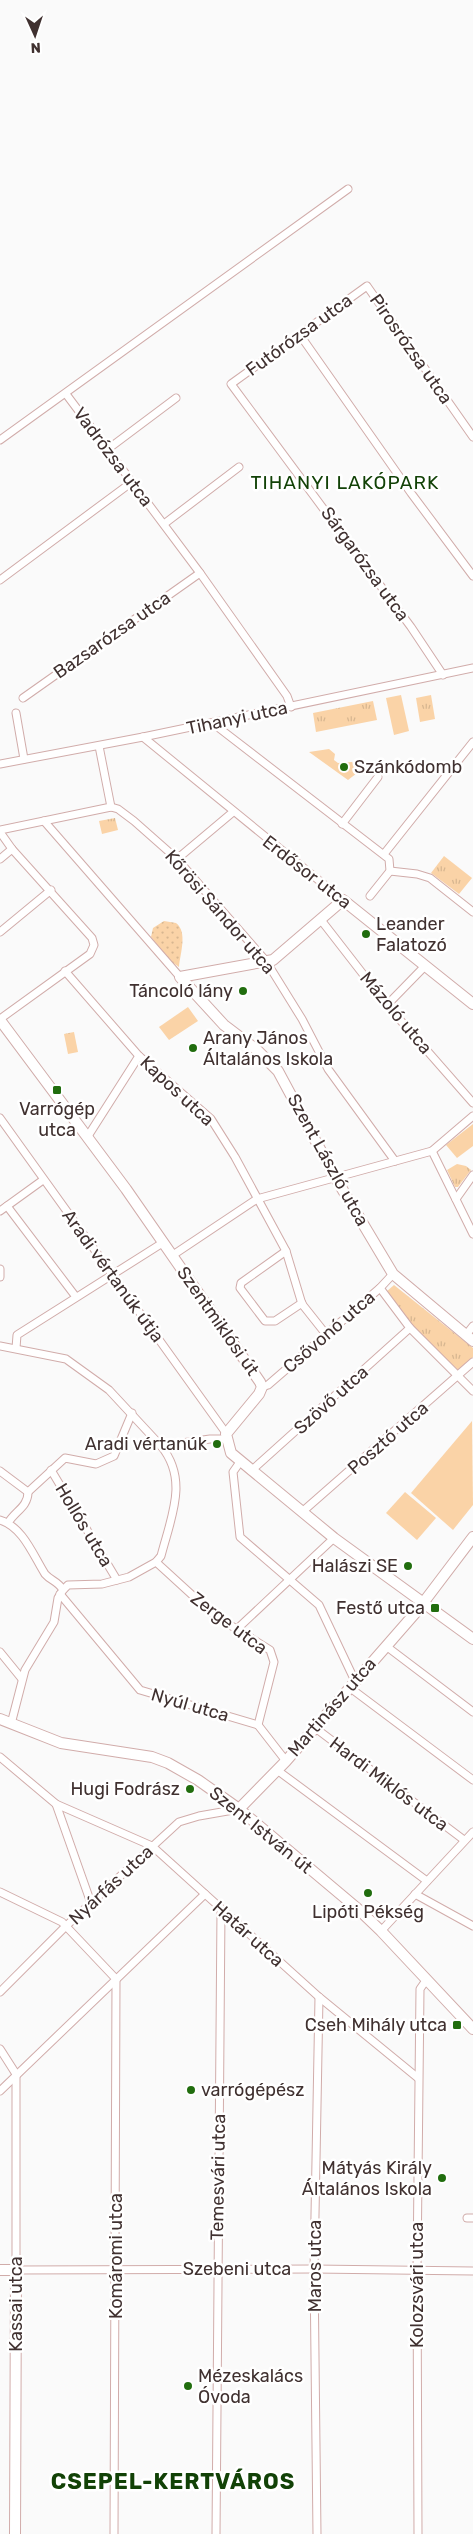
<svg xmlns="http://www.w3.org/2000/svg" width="473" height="2534" viewBox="0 0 473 2534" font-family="Rubik,sans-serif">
<defs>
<pattern id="grass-dots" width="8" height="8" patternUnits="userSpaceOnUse" patternTransform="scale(1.25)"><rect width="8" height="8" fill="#fad3a7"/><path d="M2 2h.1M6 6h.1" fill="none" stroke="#d7b690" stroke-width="1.8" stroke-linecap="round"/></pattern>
<pattern id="park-tufts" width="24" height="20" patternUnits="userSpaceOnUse" patternTransform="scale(1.25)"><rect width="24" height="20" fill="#fad3a7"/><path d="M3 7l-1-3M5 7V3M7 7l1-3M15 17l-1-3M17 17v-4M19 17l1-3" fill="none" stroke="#d7b690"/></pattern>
</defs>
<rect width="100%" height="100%" fill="#fafafa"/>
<path fill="url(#grass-dots)" d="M 164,921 L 176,923 C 188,932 180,954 179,967 L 169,960 L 151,937 L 153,928 Z"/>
<g fill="url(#park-tufts)">
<polygon points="431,695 435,719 420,722 416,698"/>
<polygon points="373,701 377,720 316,732 313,713"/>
<polygon points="115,818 118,830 102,834 99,821"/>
<polygon points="444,856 472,878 459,894 431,873"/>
<polygon points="74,1032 78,1052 68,1054 64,1034"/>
<polygon points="457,1164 466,1166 471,1170 458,1187 455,1187 447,1170"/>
<polygon points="394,1285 473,1348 473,1357 458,1370 412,1328 386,1292"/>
</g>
<g fill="#fad3a7">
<polygon points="401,695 409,731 394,735 386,698"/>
<polygon points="329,749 335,754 334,760 338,763 352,762 361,770 348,780 309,752"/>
<polygon points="188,1007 198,1021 169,1040 159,1027"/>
<polygon points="473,1124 473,1146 457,1158 446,1145"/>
<polygon points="472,1421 473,1505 453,1530 411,1493"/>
<polygon points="405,1492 436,1518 417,1540 386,1513"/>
</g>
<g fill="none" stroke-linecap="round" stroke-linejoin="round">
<defs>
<g id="street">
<polyline points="300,335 411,493 473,576"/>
<polyline points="66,394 200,573 287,696 291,707"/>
<polyline points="0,440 348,189"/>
<polyline points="108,449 176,398"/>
<polyline points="164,524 239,467"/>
<polyline points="0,580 132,482"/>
<polyline points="443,675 411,627 231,384 367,286 473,437"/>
<polyline points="23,698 200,573"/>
<polyline points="16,713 24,759"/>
<polyline points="218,721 219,728 389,859 390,871 370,896"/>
<polyline points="143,737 343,900"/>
<polyline points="99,746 111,807"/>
<polyline points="0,764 143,737 473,668"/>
<polyline points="44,821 180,977"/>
<polyline points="342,824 378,777"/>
<polyline points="0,830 111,807 118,809 134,821 177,859 266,961 302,1019 328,1069 395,1161"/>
<polyline points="0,832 12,849 92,938 94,945 90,954 0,1019"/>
<polyline points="384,854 473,742"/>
<polyline points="0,859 12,849"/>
<polyline points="177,859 233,812"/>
<polyline points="390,871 417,874 430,878 473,912"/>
<polyline points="321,920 387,1005 473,1103"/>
<polyline points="0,932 51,890"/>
<polyline points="65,971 139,1056 211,1119 235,1157 286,1251 302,1304 325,1333"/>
<polyline points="387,1005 425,966"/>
<polyline points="0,1118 226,1433"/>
<polyline points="88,1136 139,1056"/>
<polyline points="432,1151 473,1234"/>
<polyline points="456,1199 473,1175"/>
<polyline points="7,1206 76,1297"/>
<polyline points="0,1211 43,1180"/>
<polyline points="286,1251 241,1283 240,1288 265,1321 275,1321 302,1303"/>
<polyline points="173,1255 257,1199 432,1151 473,1116"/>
<polyline points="0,1269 0,1277"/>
<polyline points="380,1288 410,1328 473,1391"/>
<polyline points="466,1335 473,1326"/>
<polyline points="0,1346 66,1359 109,1390 161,1446 210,1439 226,1439"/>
<polyline points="16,1348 17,1335 164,1242"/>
<polyline points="262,1387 268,1385 380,1288 393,1274"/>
<polyline points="240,1462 233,1472 240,1537 319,1605 355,1681"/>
<polyline points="51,1470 117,1580"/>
<polyline points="0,1471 28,1492"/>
<polyline points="251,1471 410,1328"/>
<polyline points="28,1492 65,1458 96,1464 114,1456 132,1413"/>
<polyline points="302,1512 473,1362"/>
<path d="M 0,1520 C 23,1527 33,1555 45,1574 C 51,1581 58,1581 63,1590"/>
<path d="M 8,1523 C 15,1511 28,1507 28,1492"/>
<polyline points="156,1562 214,1615 270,1650 274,1662 258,1725"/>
<polyline points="60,1594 140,1690 258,1725 286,1761"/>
<polyline points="237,1629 334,1538"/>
<polyline points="386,1646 473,1712"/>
<polyline points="0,1652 22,1679"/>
<polyline points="349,1687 473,1780"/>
<path d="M 11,1724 L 25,1670 L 54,1622 L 58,1598 L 63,1590 L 68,1585 L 102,1584 L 129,1577 L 156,1562 L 161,1556 C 171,1517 189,1480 161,1446"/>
<polyline points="314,1727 464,1840"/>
<polyline points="0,1757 56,1804 152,1846 319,1997 418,2078"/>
<polyline points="277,1770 427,1881"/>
<polyline points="56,1804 91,1903"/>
<polyline points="0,1892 62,1922 116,1979 114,2534"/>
<polyline points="415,1894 473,1926"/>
<polyline points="381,1931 473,1832"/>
<polyline points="0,1992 66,1926 179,1822 199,1816 239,1809"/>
<polyline points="0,2049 16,2074 16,2270 314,2269 473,2271"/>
<polyline points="0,2091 205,1894"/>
<polyline points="467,2218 473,2218"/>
<polyline points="216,2534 221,1910"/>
<polyline points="317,2534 314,2269 319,1997"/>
<polyline points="418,2534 417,2270 420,1989 427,1979"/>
</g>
<g id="secondary">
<polyline points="473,1004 343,900 273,960 180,977 224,1025 257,1050 278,1071 335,1177 393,1274 473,1341"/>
<polyline points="0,1020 126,1189 260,1382 262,1387 259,1394 226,1434 231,1453 334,1538 473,1639"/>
<polyline points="0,1719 61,1743 152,1757 168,1763 198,1780 239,1809 358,1909 381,1931 473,2029"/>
<polyline points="239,1809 286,1761 417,1611 473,1537"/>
<polyline points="0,2270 16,2270 15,2534"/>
</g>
</defs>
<use href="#street" stroke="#d1acaa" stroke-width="9"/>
<use href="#secondary" stroke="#d1acaa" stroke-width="12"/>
<use href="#street" stroke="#fff" stroke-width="7"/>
<use href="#secondary" stroke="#fff" stroke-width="10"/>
</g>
<g fill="#216d0e" stroke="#fff" stroke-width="2">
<circle cx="344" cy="767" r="5"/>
<circle cx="366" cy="934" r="5"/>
<circle cx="243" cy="991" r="5"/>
<circle cx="193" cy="1048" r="5"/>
<rect x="52" y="1085" width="10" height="10" rx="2.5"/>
<circle cx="217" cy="1444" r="5"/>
<circle cx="408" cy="1566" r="5"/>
<rect x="430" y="1603" width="10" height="10" rx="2.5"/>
<circle cx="190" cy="1789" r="5"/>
<circle cx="368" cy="1893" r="5"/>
<rect x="452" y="2020" width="10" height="10" rx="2.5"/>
<circle cx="191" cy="2090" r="5"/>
<circle cx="442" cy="2178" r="5"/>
<circle cx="188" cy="2386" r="5"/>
</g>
<g text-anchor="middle" stroke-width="5" stroke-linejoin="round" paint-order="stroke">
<g font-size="18" fill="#403130" stroke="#fff">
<text transform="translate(299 335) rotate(-36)" y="6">Futórózsa utca</text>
<text transform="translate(411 349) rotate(55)" y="6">Pirosrózsa utca</text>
<text transform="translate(113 457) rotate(53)" y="6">Vadrózsa utca</text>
<text transform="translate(365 564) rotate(54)" y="6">Sárgarózsa utca</text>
<text transform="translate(112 635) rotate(-35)" y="6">Bazsarózsa utca</text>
<text transform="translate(237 718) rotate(-12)" y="6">Tihanyi utca</text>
<text transform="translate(307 872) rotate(38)" y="6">Erdősor utca</text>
<text transform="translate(220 912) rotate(49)" y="6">Kőrösi Sándor utca</text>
<text transform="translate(396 1013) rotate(50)" y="6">Mázoló utca</text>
<text transform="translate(177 1091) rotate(43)" y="6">Kapos utca</text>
<text transform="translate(328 1160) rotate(61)" y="6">Szent László utca</text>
<text transform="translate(113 1276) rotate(54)" y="6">Aradi vértanúk útja</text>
<text transform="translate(218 1321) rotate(55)" y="6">Szentmiklósi út</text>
<text transform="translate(329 1332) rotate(-41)" y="6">Csővonó utca</text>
<text transform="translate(331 1400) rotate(-42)" y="6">Szövő utca</text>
<text transform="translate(388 1438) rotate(-41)" y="6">Posztó utca</text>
<text transform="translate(84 1525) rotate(59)" y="6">Hollós utca</text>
<text transform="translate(229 1623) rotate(37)" y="6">Zerge utca</text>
<text transform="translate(190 1705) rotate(16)" y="6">Nyúl utca</text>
<text transform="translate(332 1707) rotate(-49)" y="6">Martinász utca</text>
<text transform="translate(389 1784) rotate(37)" y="6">Hardi Miklós utca</text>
<text transform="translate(261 1830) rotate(39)" y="6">Szent István út</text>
<text transform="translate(111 1885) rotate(-43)" y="6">Nyárfás utca</text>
<text transform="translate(248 1934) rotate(42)" y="6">Határ utca</text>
<text transform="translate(218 2177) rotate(-89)" y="6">Temesvári utca</text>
<text transform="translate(116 2256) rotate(-90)" y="6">Komáromi utca</text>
<text transform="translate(315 2266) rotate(-90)" y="6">Maros utca</text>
<text x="237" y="2275">Szebeni utca</text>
<text transform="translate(417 2285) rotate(-90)" y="6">Kolozsvári utca</text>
<text transform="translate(16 2304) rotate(-90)" y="6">Kassai utca</text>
</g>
<g font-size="18" fill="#403130" stroke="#fff" text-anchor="end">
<text x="354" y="773" text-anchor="start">Szánkódomb</text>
<text x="376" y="930" text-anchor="start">Leander<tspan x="376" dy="21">Falatozó</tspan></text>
<text x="233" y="997">Táncoló lány</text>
<text x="203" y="1044" text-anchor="start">Arany János<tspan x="203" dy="21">Általános Iskola</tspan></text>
<text x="57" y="1115" text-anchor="middle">Varrógép<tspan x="57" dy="21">utca</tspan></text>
<text x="207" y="1450">Aradi vértanúk</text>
<text x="398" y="1572">Halászi SE</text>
<text x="425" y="1614">Festő utca</text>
<text x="180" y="1795">Hugi Fodrász</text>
<text x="368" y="1918" text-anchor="middle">Lipóti Pékség</text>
<text x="447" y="2031">Cseh Mihály utca</text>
<text x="201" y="2096" text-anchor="start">varrógépész</text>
<text x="432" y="2174">Mátyás Király<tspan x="432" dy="21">Általános Iskola</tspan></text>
<text x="198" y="2382" text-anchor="start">Mézeskalács<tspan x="198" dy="21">Óvoda</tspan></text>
</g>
<g font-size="19" letter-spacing="1" fill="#124207" stroke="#fff">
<text x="345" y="489">TIHANYI LAKÓPARK</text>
</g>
<g font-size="22" font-weight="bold" letter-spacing="1" fill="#124207" stroke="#fff">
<text x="173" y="2489">CSEPEL-KERTVÁROS</text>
</g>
</g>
<g transform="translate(35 35) rotate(177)" stroke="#ffffff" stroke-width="4" paint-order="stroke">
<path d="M0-4L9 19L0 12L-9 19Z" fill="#403130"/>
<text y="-8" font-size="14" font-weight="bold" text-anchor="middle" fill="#403130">N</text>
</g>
</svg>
